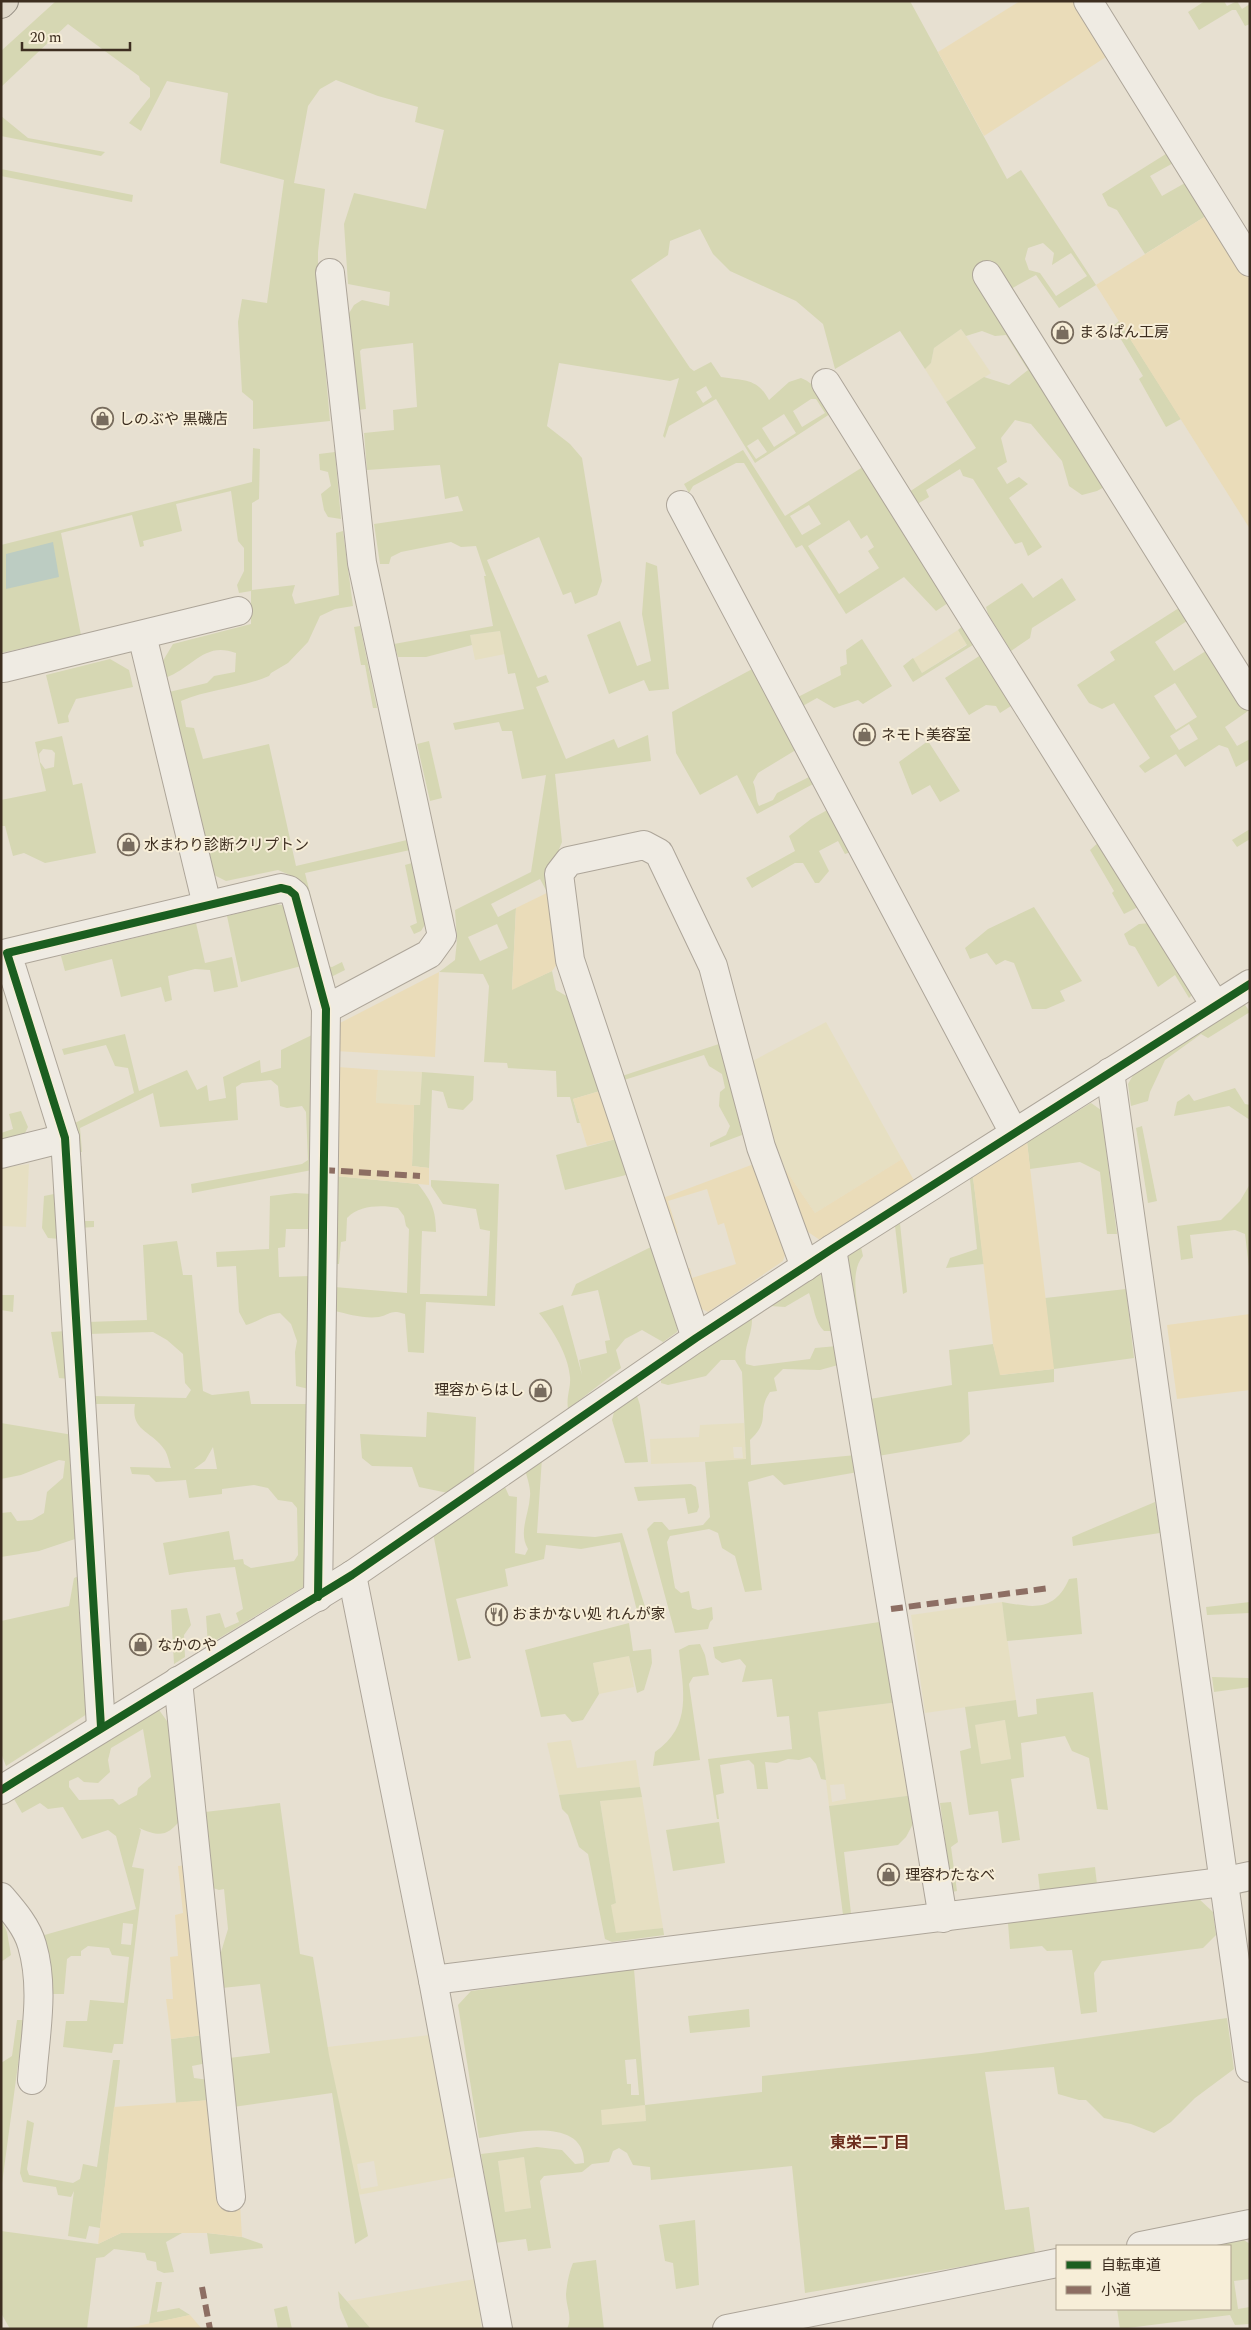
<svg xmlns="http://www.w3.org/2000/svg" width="1251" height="2330" viewBox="0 0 1251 2330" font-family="Spectral,'Noto Sans JP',serif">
<rect width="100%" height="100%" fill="#e7e0d1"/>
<g fill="#e6dfc2" fill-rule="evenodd">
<polygon points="961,329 991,373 946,402 925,369 931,363 934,348"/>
<polygon points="958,630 967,644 922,673 913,659"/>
<polygon points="500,631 505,654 475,660 470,635"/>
<polygon points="826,1022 902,1159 815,1213 785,1169 766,1119 749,1063"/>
<polygon points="378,1070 422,1072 420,1105 376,1104"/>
<polygon points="29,1164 26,1227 1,1226 1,1168"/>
<path d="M 744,1423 L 746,1460 L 651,1464 L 650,1439 L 699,1437 L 700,1425 ZM 733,1447 L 742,1447 L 743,1458 L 734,1458 Z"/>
<polygon points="1002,1602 1016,1700 925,1713 911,1615"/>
<polygon points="629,1656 634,1687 599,1694 593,1663"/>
<path d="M 899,1702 L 914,1795 L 829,1806 L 818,1712 ZM 844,1784 L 846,1799 L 832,1802 L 830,1785 Z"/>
<polygon points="1006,1720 1011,1759 981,1764 974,1725"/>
<polygon points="571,1740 577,1768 636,1760 640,1787 559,1795 547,1743"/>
<polygon points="642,1797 663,1928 615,1934 610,1904 616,1903 600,1800"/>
<path d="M 430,2035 L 455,2177 L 358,2195 L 327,2047 ZM 374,2161 L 378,2186 L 361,2189 L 357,2164 Z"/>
<polygon points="645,2105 646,2121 602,2126 600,2109"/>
<polygon points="524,2157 531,2208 505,2212 498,2161"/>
<polygon points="475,2279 482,2329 371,2329 347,2301"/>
</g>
<g fill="#d6d7b3" fill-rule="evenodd">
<path d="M 56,1 L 910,1 L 1007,179 L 1021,170 L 1096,285 L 1059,308 L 1036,275 L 1009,290 L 993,263 L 973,275 L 1106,486 L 1097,491 L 1082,495 L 1069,486 L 1062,461 L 1031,424 L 1015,420 L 1001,438 L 1007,462 L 997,468 L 1007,484 L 1019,477 L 1028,484 L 1009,498 L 1042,547 L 1028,556 L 1022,542 L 1015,544 L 973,479 L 963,476 L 960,469 L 926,490 L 929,497 L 914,506 L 906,494 L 976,448 L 946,402 L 984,377 L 1009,385 L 1028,370 L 1006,335 L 995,336 L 982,331 L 966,336 L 961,329 L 934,348 L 931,363 L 925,369 L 900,331 L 835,369 L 823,324 L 796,301 L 730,271 L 713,254 L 700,229 L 670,241 L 668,255 L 631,280 L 690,368 L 694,371 L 711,362 L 721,377 C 745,381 757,378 769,400 L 789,382 L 801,378 C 816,384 826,398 833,412 L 755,463 L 716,399 L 669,426 L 665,438 L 663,436 L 679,378 L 670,381 L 559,363 L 547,426 L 570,444 L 582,458 L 602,581 L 597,595 L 575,604 L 571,592 L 563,595 L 539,537 L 487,560 L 538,678 L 546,675 L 549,682 L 536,687 L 566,759 L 614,739 L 618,748 L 648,735 L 651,761 L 555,774 L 562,842 L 551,869 L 553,890 L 547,892 L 540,879 L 491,904 L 498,917 L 516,908 L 512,989 L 552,971 L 556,990 L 570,998 L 600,1091 L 573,1099 L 580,1123 L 577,1123 L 570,1097 L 557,1097 L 556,1071 L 508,1068 L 507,1063 L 484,1062 L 489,986 L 483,974 L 439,972 L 455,960 L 457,940 L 455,910 L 531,872 L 546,775 L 522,779 L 512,731 L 502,731 L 499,722 L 455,730 L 453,723 L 524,709 L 515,673 L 508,674 L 500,631 L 470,635 L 472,645 L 426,657 L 398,657 L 394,644 L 493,626 L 484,576 L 486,576 L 476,546 L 461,547 L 451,542 L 401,552 L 391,557 L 389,564 L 380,564 L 374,524 L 463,511 L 458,496 L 445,499 L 440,465 L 367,470 L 364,433 L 394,430 L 393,410 L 417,407 L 413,343 L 362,349 L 360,351 L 366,409 L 358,410 L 348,315 L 354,305 L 362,300 L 389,306 L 390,292 L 348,284 L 344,224 L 354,193 L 426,209 L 444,130 L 415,122 L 418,107 L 378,96 L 336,80 L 320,89 L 308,106 L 294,183 L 325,189 L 318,252 L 318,287 L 330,421 L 253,429 L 253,401 L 242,392 L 238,322 L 242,299 L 267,303 L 284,180 L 220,163 L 228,93 L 167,81 L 141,131 L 129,123 L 150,97 L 150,88 L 140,80 L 139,76 L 68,24 L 1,87 L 1,51 ZM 1043,243 L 1054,253 L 1052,265 L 1071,253 L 1087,276 L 1056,296 L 1040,273 L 1029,270 L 1025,259 L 1028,248 ZM 706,386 L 712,397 L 703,403 L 696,392 ZM 811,399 L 816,399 L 825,413 L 802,427 L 793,411 ZM 784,414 L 796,433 L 774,447 L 762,428 ZM 758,439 L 767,452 L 756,459 L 747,446 ZM 497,924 L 508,948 L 480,961 L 468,937 Z"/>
<polygon points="1205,1 1224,1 1227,6 1237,1 1242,9 1250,4 1250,24 1245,26 1236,10 1232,10 1199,30 1188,12"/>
<polygon points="1,116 28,138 105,152 101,156 1,136"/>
<polygon points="1169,152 1175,162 1150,176 1162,196 1185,183 1209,214 1145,254 1117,210 1108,206 1102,194"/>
<polygon points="1,169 133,195 132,202 1,176"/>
<polygon points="1119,321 1181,419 1166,427 1139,379 1143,376 1113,326"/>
<path d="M 253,448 L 260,449 L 259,499 L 252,503 L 252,590 L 295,585 L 292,595 L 295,604 L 339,595 L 336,533 L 343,531 L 353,606 L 335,609 L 320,616 L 308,642 L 288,663 L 271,673 L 269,676 C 241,688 209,689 181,701 L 186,727 L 194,728 L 203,759 L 269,744 L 296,866 L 407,840 L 410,850 L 305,873 L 328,966 L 332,967 L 342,962 L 345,970 L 331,977 L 323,972 L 299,879 L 278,870 L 226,881 L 212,874 L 169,692 L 207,683 L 214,676 L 235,672 L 236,653 C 204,641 193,668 165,678 L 161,664 L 173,644 L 251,624 L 251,591 L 239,593 L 237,585 L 244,571 L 244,548 L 238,541 L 231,491 L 176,504 L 182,531 L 143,541 L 144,546 L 140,547 L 132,515 L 61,533 L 81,635 L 1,653 L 1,545 L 252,482 Z"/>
<path d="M 743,450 L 785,516 L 866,465 L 951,601 L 936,611 L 904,577 L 846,614 L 802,545 L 796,548 L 744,463 L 736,463 L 693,486 L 689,493 L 684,484 ZM 809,505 L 821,524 L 802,535 L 790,516 ZM 849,520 L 861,539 L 867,535 L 874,547 L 868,551 L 879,568 L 839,594 L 808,546 Z"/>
<polygon points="335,452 341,519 328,517 324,510 321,494 331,486 328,472 320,470 319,454"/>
<polygon points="646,562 657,566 669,689 649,691 644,680 609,694 587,635 620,621 637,666 651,661 642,614"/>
<polygon points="1062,578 1076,600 1032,628 1030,638 1011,651 988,614 986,607 1022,583 1033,598"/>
<path d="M 1182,606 L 1190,619 L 1155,642 L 1174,671 L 1209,649 L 1248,711 L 1225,727 L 1237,746 L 1250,739 L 1250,759 L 1236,767 L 1228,748 L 1219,745 L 1185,767 L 1176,754 L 1145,773 L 1139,766 L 1150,758 L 1114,703 L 1102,709 L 1089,703 L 1077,685 L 1115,660 L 1110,652 ZM 1175,683 L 1197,717 L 1176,730 L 1154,696 ZM 1189,724 L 1198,739 L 1179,750 L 1170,736 Z"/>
<polygon points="965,624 976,643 913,682 903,666 913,658 922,673 967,645 958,630"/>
<polygon points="360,626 377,708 373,708 365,665 361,665 354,627"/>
<polygon points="862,639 892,686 863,704 858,700 834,708 817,698 801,707 796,698 841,675 840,667 847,664 846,650"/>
<polygon points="984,653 1014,704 1000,713 996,706 986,705 969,715 945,678"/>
<polygon points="110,659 129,670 133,687 76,699 68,716 69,722 58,724 46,675"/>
<path d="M 756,667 L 799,748 L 758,773 L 753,782 C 757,791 755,798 759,806 L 773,800 L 777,793 L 813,775 L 817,782 L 757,814 L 737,775 L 700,795 L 676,753 L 672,712 Z"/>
<path d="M 62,736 L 73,785 L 82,783 L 96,853 L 45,863 L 24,853 L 13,856 L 5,826 L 1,826 L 1,800 L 46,791 L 35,742 ZM 43,749 L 52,750 L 55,753 L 54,767 L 45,769 L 40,762 L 39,754 Z"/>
<polygon points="429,741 442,798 430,801 417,744"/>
<polygon points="928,741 960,791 940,802 930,785 912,795 899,762"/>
<polygon points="831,808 854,851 845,854 838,841 819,851 829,871 819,883 815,883 803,863 795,863 752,888 746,878 795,851 789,836 811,819"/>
<polygon points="1250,829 1250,839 1237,847 1232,840"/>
<polygon points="1100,841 1140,906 1124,914 1112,893 1114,891 1090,850"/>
<polygon points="412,863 426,923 421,931 414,934 410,926 417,923 405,865"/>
<polygon points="275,904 282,905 290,912 305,965 241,982 227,916"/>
<polygon points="1034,907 1082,981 1060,991 1065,1001 1046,1009 1032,1009 1014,963 1005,960 996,965 987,953 970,959 965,948 988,929"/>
<polygon points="196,923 205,963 232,957 238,987 214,992 210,970 195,969 168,976 172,1000 165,1002 161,987 121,997 112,959 65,971 61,956"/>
<polygon points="1151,923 1194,993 1189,998 1175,975 1158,987 1135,947 1129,945 1124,934 1139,924"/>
<polygon points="1243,1002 1250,1012 1208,1038 1201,1034 1165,1060 1150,1092 1148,1101 1131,1106 1128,1084 1139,1065"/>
<polygon points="125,1034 139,1091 187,1070 197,1090 207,1085 209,1101 226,1098 223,1077 260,1060 261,1073 281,1068 281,1050 312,1035 312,1170 192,1193 191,1184 302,1164 308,1160 306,1112 302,1106 287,1108 280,1106 278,1086 271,1080 242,1083 236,1087 238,1120 160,1127 153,1093 80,1128 82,1152 75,1152 73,1124 134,1093 128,1068 115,1066 106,1045 64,1055 62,1049"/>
<polygon points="722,1043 742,1135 710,1147 710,1143 726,1135 730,1126 719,1106 720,1092 725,1088 722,1074 709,1066 704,1055 624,1080 622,1076"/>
<polygon points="422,1072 474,1076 473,1100 463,1110 448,1108 443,1092 432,1090 429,1168 412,1166 414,1105 420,1105"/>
<polygon points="1235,1088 1245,1104 1250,1105 1250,1120 1229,1106 1174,1116 1177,1102 1189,1094 1194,1101"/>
<polygon points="1091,1103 1101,1110 1117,1234 1107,1234 1100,1172 1080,1162 1030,1169 1027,1142"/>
<polygon points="21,1111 28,1127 25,1133 1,1140 1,1133 13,1129 9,1114"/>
<polygon points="1142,1126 1157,1201 1148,1203 1136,1128"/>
<polygon points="616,1139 626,1175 565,1190 556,1155"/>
<polygon points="52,1156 58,1156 60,1239 48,1238 42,1228 44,1196 54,1194"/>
<polygon points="76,1166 82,1166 84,1221 94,1221 94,1227 79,1228"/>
<path d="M 335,1176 L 418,1184 C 431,1201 436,1209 436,1232 L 422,1231 L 420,1294 L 426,1294 L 487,1296 L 490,1231 L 480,1229 L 476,1209 L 443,1204 L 431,1186 L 431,1180 L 499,1184 L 495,1306 L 426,1302 L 424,1353 L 408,1352 L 405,1314 C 391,1309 391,1314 379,1317 C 364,1319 348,1314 335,1311 L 334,1287 L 407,1293 L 409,1229 L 406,1226 L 404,1216 L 398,1208 C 381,1205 360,1205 347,1218 L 346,1241 L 341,1242 L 339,1264 L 332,1264 Z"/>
<polygon points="973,1177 984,1264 946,1268 950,1258 977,1249 970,1179"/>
<polygon points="1250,1184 1250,1275 1245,1234 1235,1230 1190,1235 1193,1258 1181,1260 1177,1226 1221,1220 1240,1201"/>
<path d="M 295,1193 L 312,1194 L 311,1229 L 286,1229 L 285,1247 L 278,1248 L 279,1277 L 310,1276 L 309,1389 L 296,1386 L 295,1352 L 297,1341 L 291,1324 L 280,1313 C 266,1314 260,1321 246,1325 L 239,1312 L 236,1266 L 217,1267 L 216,1252 L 269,1249 L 270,1196 Z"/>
<polygon points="900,1223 907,1292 903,1294 895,1226"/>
<path d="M 177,1241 L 183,1275 L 192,1275 L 203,1391 L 212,1395 L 249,1391 L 251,1404 L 309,1404 L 305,1586 L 208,1645 L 206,1616 L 220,1613 L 225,1628 L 239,1622 L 236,1613 L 243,1609 L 235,1567 C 212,1569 192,1571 169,1575 L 163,1543 L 229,1531 L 234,1560 L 243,1559 L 244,1564 L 251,1568 L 294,1561 L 298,1555 L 297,1508 L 292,1502 L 278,1500 L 268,1488 L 254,1485 L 222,1489 L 222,1494 L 189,1498 L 186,1480 L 156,1482 L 149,1475 L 132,1474 L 130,1467 L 171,1468 C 169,1463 168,1454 164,1449 C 152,1431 130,1431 135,1404 L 91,1404 L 91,1396 L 186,1398 L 191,1390 L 185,1383 L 183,1354 L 167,1340 L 153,1332 L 88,1334 L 87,1322 L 147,1320 L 143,1245 ZM 213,1447 L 217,1469 L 194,1469 L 205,1461 Z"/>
<path d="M 657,1244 L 680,1318 L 677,1332 L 663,1342 L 642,1330 L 625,1339 L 616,1350 L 621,1368 L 568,1409 C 566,1396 571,1388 570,1377 C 568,1354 553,1330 539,1313 L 563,1305 L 582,1375 L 579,1360 L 607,1353 L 605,1341 L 610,1340 L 598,1290 L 571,1296 L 576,1284 Z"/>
<path d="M 861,1247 L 863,1256 C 849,1272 858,1305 860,1325 L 854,1328 L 845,1257 Z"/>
<path d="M 817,1273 L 825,1278 L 834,1331 L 824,1331 C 814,1321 814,1306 809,1293 L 785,1307 L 770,1306 Z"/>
<polygon points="1126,1289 1134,1358 1054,1369 1054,1382 968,1392 970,1434 961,1442 878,1456 870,1399 952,1385 949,1350 993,1344 1001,1375 1053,1369 1045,1298"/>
<polygon points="1,1295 14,1295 13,1312 1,1310"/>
<path d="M 752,1316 C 753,1336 743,1345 746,1364 L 754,1366 L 810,1359 L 815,1348 L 837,1346 L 838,1365 L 820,1370 L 783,1369 L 774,1378 L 777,1391 L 770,1392 C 756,1412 772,1420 750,1440 L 751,1465 L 856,1455 L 858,1472 L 784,1485 L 773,1475 L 748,1482 L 762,1590 L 745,1592 L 735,1556 L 722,1548 L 718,1533 L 709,1529 L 670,1536 L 667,1542 L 675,1588 L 681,1593 L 689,1591 L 692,1608 L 698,1610 L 712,1607 L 713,1619 L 710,1622 L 708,1629 L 675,1633 L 647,1529 L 654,1522 L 662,1522 L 669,1530 L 703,1525 L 710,1517 L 705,1462 L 746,1459 L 742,1372 L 735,1360 L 721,1360 L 706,1376 L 668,1385 L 661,1383 L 661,1380 Z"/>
<polygon points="67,1331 69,1379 59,1378 51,1332"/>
<polygon points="637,1396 640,1405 648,1462 625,1463 612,1420 614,1412"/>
<polygon points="427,1412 476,1417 474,1473 448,1493 419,1487 412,1467 372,1466 362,1458 360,1434 426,1437"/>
<polygon points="1,1423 73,1435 75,1539 39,1551 1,1557 1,1513 11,1512 17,1521 32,1520 44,1513 47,1492 63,1478 65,1461 59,1460 21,1475 1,1479"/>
<path d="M 542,1458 L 537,1533 L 595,1537 L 622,1533 L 647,1613 L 638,1615 L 620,1542 L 581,1549 L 546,1545 L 544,1559 L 505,1569 L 508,1586 L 456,1599 L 471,1658 L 458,1661 L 433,1533 L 505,1487 L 509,1496 L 517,1497 L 515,1553 L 525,1555 L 528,1549 C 518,1532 529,1515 530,1496 C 531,1488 527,1478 525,1469 Z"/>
<polygon points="691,1484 696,1487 699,1507 697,1512 688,1514 685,1498 638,1501 634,1487"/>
<polygon points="1155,1502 1160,1533 1073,1546 1072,1537"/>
<polygon points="81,1575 87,1714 6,1766 1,1753 1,1621 69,1606 74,1578"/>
<path d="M 1077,1578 L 1082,1634 L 1007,1641 L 1002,1602 C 1032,1607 1054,1613 1069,1579 Z"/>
<polygon points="1250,1602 1250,1613 1207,1615 1206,1607"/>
<polygon points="187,1608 191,1625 184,1635 185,1657 174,1664 171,1610"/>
<polygon points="886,1621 899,1702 818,1712 826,1780 821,1779 816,1764 810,1757 799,1760 788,1759 777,1763 765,1762 768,1789 757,1789 754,1765 749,1760 720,1765 724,1793 716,1795 719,1819 717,1819 708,1759 792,1749 789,1716 777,1717 772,1679 742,1682 746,1666 740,1659 722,1663 715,1658 713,1647"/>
<polygon points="629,1623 633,1651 651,1649 652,1663 644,1690 637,1693 629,1656 593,1663 599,1694 583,1720 572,1722 565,1714 541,1717 525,1650"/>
<path d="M 700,1644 L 705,1655 L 709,1675 L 693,1677 L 689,1684 L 700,1760 L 653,1766 L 655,1752 C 693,1726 683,1690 679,1650 L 689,1645 Z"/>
<polygon points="1212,1677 1248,1678 1250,1679 1250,1687 1214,1692"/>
<path d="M 1093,1692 L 1108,1810 L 1097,1809 L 1089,1758 L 1072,1751 L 1065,1736 L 1021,1743 L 1024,1777 L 1011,1779 L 1020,1840 L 1002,1843 L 998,1811 L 969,1815 L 960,1751 L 971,1748 L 965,1707 L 1016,1700 L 1018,1717 L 1037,1714 L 1036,1699 ZM 1005,1720 L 1011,1759 L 981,1764 L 975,1725 Z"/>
<path d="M 159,1710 L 172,1728 L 182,1818 C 167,1837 160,1837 139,1828 L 141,1830 L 132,1867 L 144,1869 L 123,2044 L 114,2044 L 112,2053 L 63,2047 L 66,2021 L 87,2021 L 90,2000 L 124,2003 L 129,1957 L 112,1955 L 109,1948 L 88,1946 L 81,1951 L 81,1956 L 71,1956 L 67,1959 L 64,1994 L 52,1994 L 41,1936 L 136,1909 L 116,1836 L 108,1830 L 82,1839 L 63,1807 L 48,1809 L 40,1803 L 22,1813 L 14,1799 ZM 143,1729 L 151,1777 L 138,1788 L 137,1795 L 119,1805 L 113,1799 L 79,1800 L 69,1787 L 69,1781 L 78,1777 L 84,1782 L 98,1783 L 110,1772 L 108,1760 L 111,1748 ZM 123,1923 L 133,1924 L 131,1945 L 121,1944 Z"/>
<polygon points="640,1787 642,1797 600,1801 616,1903 611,1905 616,1933 663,1928 664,1935 612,1942 605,1939 588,1854 579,1847 568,1815 562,1809 559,1795"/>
<polygon points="914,1795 917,1816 906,1837 898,1845 844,1852 851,1913 843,1915 829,1806"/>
<polygon points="951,1802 958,1842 951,1847 957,1891 952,1892 940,1803"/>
<polygon points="280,1803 300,1954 313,1957 329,2055 368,2236 355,2244 332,2093 233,2107 229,2058 270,2053 260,1984 222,1988 218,1962 228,1929 224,1889 219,1890 213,1888 205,1812"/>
<polygon points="719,1822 725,1863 673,1871 666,1830"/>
<polygon points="1095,1867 1097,1884 1040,1891 1038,1874"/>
<polygon points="1198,1898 1213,1912 1216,1935 1203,1948 1102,1961 1094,1973 1097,2012 1081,2014 1072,1950 1047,1951 1042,1946 1010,1949 1008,1923"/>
<polygon points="1,1919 7,1932 11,1955 1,1962"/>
<path d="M 634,1969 L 645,2105 L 762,2092 L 762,2076 L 981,2053 L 1227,2018 L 1234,2069 L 1195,2098 L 1171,2122 L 1154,2133 L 1131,2124 L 1104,2118 L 1086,2100 L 1079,2100 L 1058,2094 L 1054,2067 L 985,2072 L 1005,2210 L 1029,2207 L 1035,2254 L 805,2293 L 792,2166 L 651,2180 L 650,2167 L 633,2165 L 627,2153 L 619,2148 L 613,2151 L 609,2162 L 592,2164 L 582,2172 L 544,2176 L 540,2181 L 551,2248 L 528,2251 L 526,2239 L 495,2243 L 481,2154 L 537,2147 L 562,2150 L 575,2164 L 584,2163 C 585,2114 508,2134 479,2138 L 458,2005 L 471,1991 ZM 636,2059 L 639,2095 L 631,2095 L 631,2084 L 627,2084 L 625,2060 ZM 645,2105 L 646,2121 L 602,2125 L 601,2110 ZM 524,2157 L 531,2208 L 505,2212 L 498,2161 Z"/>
<polygon points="749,2009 750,2027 690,2033 688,2016"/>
<polygon points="17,2020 24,2020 1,2191 1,2063 12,2056"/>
<polygon points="204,2035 207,2063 192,2066 194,2078 209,2080 211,2100 176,2103 171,2039"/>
<polygon points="113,2060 120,2060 100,2228 89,2226 86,2239 68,2236 74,2191 71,2197 58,2195 56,2187 23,2182 20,2173 27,2120 34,2123 27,2169 29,2175 73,2183 80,2179 83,2164 97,2167"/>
<polygon points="695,2220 699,2285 676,2289 673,2263 665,2261 659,2225"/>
<polygon points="1,2231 98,2244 121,2233 182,2233 166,2242 174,2272 164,2273 157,2270 156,2262 147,2260 145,2253 114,2249 104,2257 96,2258 87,2329 10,2329 1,2313"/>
<polygon points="207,2233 242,2237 262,2244 263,2248 210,2254"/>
<polygon points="1239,2237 1250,2244 1250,2279 1234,2281 1238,2309 1250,2307 1250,2324 1235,2325 1230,2315 1120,2329 1117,2309 1230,2309 1230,2246 1196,2246"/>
<path d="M 596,2260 L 604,2329 L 567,2329 C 573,2317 566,2307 566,2294 C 567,2283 569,2273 573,2263 Z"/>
<polygon points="156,2282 162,2282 157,2312 179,2308 190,2315 149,2324"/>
<polygon points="338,2291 371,2329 349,2329 340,2308"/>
<polygon points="287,2306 292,2329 278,2329 274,2309"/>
</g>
<g fill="#eadcb9" fill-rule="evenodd">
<polygon points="1020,1 1075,1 1109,55 984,136 938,52"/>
<polygon points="1209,214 1250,280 1250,529 1096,285"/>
<polygon points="553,890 561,959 552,971 512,990 516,908"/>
<polygon points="439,972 435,1057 336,1051 338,1024"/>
<polygon points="338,1067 378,1070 376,1103 414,1105 412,1166 429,1168 429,1185 335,1176"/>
<polygon points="600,1091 616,1139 587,1146 573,1099"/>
<polygon points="1027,1142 1054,1369 1000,1375 993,1344 973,1177"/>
<polygon points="902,1159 916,1184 823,1242 805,1230 785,1169 815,1213"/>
<path d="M 754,1164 L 787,1248 L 783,1261 L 708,1312 L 694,1305 L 660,1199 ZM 707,1189 L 718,1225 L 724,1223 L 736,1264 L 692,1278 L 690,1268 L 686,1269 L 675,1235 L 678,1233 L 668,1201 Z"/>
<polygon points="1250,1314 1250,1390 1177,1399 1167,1325"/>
<polygon points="187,1865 204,2035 171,2039 166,1999 173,1999 170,1957 178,1956 175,1915 183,1913 178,1866"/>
<polygon points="211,2100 240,2204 242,2237 207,2233 121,2233 98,2244 114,2107"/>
<polygon points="190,2315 202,2329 123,2329"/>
</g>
<polygon fill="#bcccc2" points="53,542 59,577 6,589 6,554"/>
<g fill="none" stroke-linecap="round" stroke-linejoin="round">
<defs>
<g id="minor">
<polyline points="1088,1 1250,262"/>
<polyline points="987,275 1250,696"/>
<polyline points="826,383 1215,1005"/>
<polyline points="681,505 1014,1133"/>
<polyline points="142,635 207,905"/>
<polyline points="4,668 238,611"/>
<polyline points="326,1009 429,954 442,936 362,563 330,273"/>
<polyline points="1110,1072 1250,2068"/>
<polyline points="1,1154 65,1138"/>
<polyline points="832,1249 943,1918"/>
<polyline points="696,1338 570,960 559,874 569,861 644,845 659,853 713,966 761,1147 805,1267"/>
<polyline points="352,1575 433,1980 498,2329"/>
<polyline points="178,1681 231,2197"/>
<polyline points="101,1727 65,1138 7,953 281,888 289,890 295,895 326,1009 318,1597"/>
<polyline points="1,1790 352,1575 696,1338 832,1249 1250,984"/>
<path d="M 1,1897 C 13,1911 27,1927 32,1945 C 45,1989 35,2035 32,2080"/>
<polyline points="433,1980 1222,1882 1250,1876"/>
<polyline points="1141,2246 1250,2224"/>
<polyline points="727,2329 1057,2263"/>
</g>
<polyline id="trunk" points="1,4 4,1"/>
</defs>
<use href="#minor" stroke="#ada599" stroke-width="30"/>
<use href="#trunk" stroke="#928b80" stroke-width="30"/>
<use href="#minor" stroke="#efebe3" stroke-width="28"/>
<use href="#trunk" stroke="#e0d9cb" stroke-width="28"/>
<g stroke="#8d6e63" stroke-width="6" stroke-dasharray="12 6" stroke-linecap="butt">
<polyline points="323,1170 420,1176"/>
<polyline points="891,1609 1050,1588"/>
<polyline points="202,2287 210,2329"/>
</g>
<defs>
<g id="cycleway">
<polyline points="101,1727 65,1138 7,953 281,888 289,890 295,895 326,1009 318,1597"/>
<polyline points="1,1790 352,1575 696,1338 832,1249 1250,984"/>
</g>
</defs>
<use href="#cycleway" stroke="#f7eed8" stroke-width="11"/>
<use href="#cycleway" stroke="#1b5e20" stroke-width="8"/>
</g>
<defs>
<symbol id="shop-ring" viewBox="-11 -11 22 22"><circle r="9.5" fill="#f7eed8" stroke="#786c5e" stroke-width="1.5"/><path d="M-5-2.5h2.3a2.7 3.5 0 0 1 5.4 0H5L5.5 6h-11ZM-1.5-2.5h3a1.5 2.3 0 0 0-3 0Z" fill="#786c5e"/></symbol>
<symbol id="restaurant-ring" viewBox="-11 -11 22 22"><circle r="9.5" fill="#f7eed8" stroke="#786c5e" stroke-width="1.5"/><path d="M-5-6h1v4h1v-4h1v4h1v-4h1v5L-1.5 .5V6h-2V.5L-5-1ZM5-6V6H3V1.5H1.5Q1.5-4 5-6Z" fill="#786c5e"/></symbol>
</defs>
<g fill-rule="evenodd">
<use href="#shop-ring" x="1050" y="320" width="25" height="25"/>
<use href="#shop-ring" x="90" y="406" width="25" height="25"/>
<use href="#shop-ring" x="852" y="722" width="25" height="25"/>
<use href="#shop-ring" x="116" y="832" width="25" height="25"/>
<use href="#shop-ring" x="528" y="1378" width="25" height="25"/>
<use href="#restaurant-ring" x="484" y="1602" width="25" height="25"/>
<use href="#shop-ring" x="128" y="1632" width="25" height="25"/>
<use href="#shop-ring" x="876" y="1862" width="25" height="25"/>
</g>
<g text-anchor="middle" stroke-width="4" stroke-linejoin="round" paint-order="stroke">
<g font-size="15" fill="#3d2e20" stroke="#f7eed8" text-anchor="start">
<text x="1079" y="337">まるぱん工房</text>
<text x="119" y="424">しのぶや 黒磯店</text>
<text x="881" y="740">ネモト美容室</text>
<text x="144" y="850">水まわり診断クリプトン</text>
<text x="524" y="1395" text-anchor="end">理容からはし</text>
<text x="512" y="1619">おまかない処 れんが家</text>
<text x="157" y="1650">なかのや</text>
<text x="905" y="1880">理容わたなべ</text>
</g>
<g font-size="16" font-weight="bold" fill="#6b2e1e" stroke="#f7eed8">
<text x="870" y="2148">東栄二丁目</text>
</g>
</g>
<rect width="1251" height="2330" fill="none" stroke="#3d2e20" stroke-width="5"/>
<rect x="1056" y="2245" width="175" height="65" fill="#f7eed8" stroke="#ada18e"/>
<rect x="1066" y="2261" width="25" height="8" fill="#1b5e20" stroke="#ada18e"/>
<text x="1101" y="2270" font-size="15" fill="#3d2e20">自転車道</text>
<rect x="1066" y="2286" width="25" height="8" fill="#8d6e63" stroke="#ada18e"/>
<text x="1101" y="2295" font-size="15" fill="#3d2e20">小道</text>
<path d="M22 42v8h108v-8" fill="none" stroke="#3d2e20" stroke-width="2.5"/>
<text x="30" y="42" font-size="15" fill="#3d2e20" stroke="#f7eed8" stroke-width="4" paint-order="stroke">20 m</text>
</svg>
